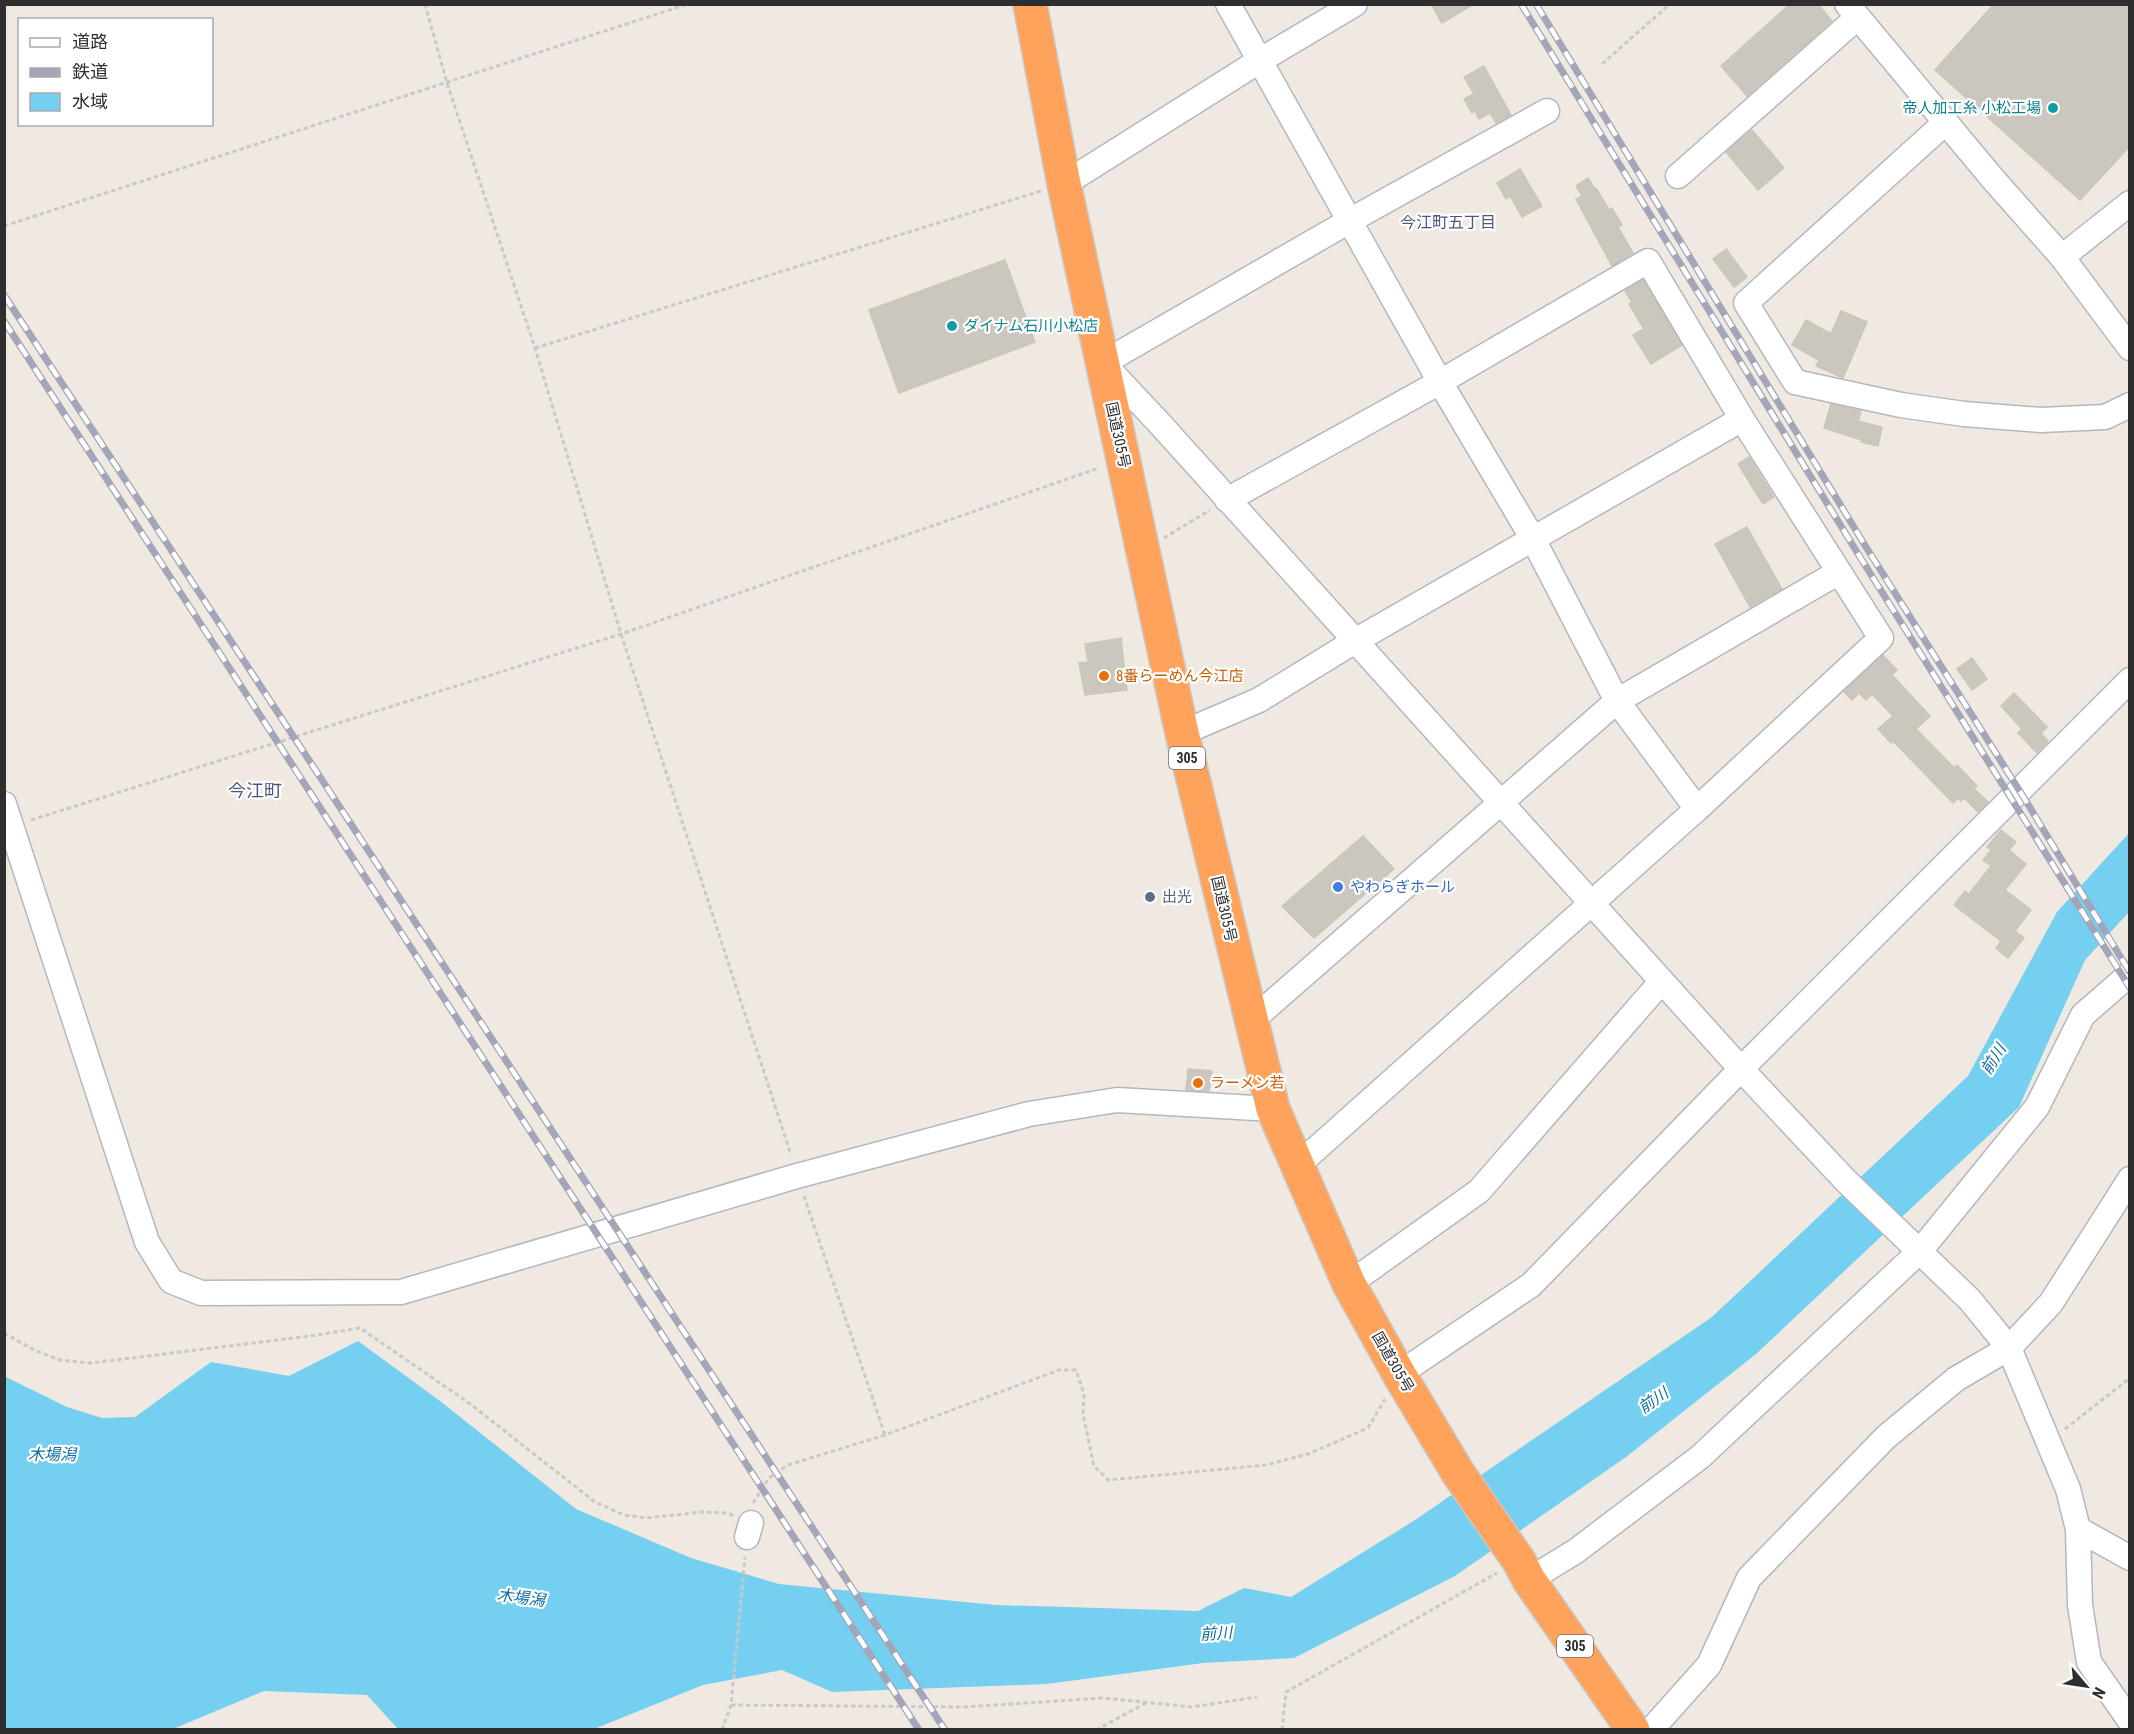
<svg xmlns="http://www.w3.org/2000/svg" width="2134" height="1734" viewBox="0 0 2134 1734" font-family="'Roboto Condensed','Noto Sans JP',sans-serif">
<rect width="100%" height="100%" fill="#efe9e1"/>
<polygon fill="#75cff0" points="2129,833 2129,912 2085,960 2019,1107 1756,1354 1626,1457 1455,1576 1294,1658 1203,1663 1047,1684 832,1692 782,1670 703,1685 594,1729 398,1729 367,1695 264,1691 173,1729 5,1729 4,1376 67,1407 102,1418 135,1417 211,1362 289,1376 358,1341 440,1401 576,1509 691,1558 779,1584 996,1605 1198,1611 1244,1588 1291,1597 1415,1520 1712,1317 1968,1076 2057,912"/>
<g fill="#cbc7bf" stroke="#cbc5ba" stroke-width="1.5">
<polygon points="1431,4 1474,4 1442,23"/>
<polygon points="1790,4 1818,4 1832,21 1747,96 1721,66"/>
<polygon points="1994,4 2130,4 2130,146 2080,200 1935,70"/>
<polygon points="1484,66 1511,115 1496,123 1490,113 1479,119 1475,111 1472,113 1464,99 1474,94 1464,77"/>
<polygon points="1752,130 1784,168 1758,190 1726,152"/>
<polygon points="1520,169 1542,206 1522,217 1510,196 1506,199 1497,183"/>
<polygon points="1588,178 1594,188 1596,188 1609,210 1612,208 1622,225 1618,227 1633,253 1612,266 1576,199 1582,196 1576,186"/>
<polygon points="1726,249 1747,277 1734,287 1713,259"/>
<polygon points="1005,260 1035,342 899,393 869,310"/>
<polygon points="1643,280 1682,345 1651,364 1633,335 1644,329 1629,304 1632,302 1625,291"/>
<polygon points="1841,311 1867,322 1843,378 1816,366 1819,360 1792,345 1806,320 1831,334"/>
<polygon points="1831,404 1861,411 1858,421 1882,427 1878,446 1861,442 1862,440 1824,428"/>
<polygon points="1749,457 1774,497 1763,504 1738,464"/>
<polygon points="1747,527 1782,589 1750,607 1715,544"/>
<polygon points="1121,638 1127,690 1085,695 1079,663 1088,662 1085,644"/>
<polygon points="1883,655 1897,670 1892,675 1930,716 1916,729 1954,768 1957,765 1977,786 1974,789 1988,802 1978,812 1964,798 1961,801 1958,798 1953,803 1893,741 1891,743 1878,729 1893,716 1872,694 1866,700 1859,693 1852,700 1844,692"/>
<polygon points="1972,658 1987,679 1972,690 1957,669"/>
<polygon points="2014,693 2047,727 2041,733 2048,741 2037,753 2018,733 2022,729 2001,706"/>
<polygon points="2001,830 2016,842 2009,850 2026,864 2005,890 2031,910 2015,931 2024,938 2008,958 1996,948 2001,941 1954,905 1965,891 1969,894 1991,866 1983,860 1991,850 1987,847"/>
<polygon points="1363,836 1394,869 1314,938 1282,906"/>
<polygon points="1188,1069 1212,1071 1209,1091 1186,1090"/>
</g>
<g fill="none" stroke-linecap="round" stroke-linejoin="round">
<defs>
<g id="minor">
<polyline points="1228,4 1440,382 1533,539 1617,701 1697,809 1298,1165"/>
<polyline points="1847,4 1993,179 2062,257 2130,348"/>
<polyline points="1547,111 1351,220 1103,363 1161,425 1741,1069 1846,1181 1970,1300 2009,1348 2068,1489 2078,1529 2080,1605 2089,1662 2130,1721"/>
<polyline points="1946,122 1746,303 1795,382 1901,405 1964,414 2041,420 2105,417 2130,405"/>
<polyline points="1678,176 1858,17"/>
<polyline points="1064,184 1259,61 1355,4"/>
<polyline points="2062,257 2130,203"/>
<polyline points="1227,500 1440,382 1648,261 1742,419 1881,638 1697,809"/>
<polyline points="1182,733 1259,700 1355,641 1742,419"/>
<polyline points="4,804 147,1242 171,1281 201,1293 401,1292 797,1176 1029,1114 1117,1100 1273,1109"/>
<polyline points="1250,1022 1617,701 1839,572"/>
<polyline points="1349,1284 1479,1191 1661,982"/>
<polyline points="1399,1374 1531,1285 1741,1069 2130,680"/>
<polyline points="2078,1529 2130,1558"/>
<polyline points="747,1537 751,1523"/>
<polyline points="1529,1580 1576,1551 1700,1457 1920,1251 2037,1107 2083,1015 2130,974"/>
<polyline points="1651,1730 1709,1665 1749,1578 1886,1437 1956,1379 2009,1348 2051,1303 2130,1179"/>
</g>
<polyline id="highway" points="1030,4 1064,184 1182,733 1273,1109 1349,1284 1399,1374 1458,1473 1519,1561 1529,1580 1633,1730"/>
</defs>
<use href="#minor" stroke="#b4b7c1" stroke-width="27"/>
<use href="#highway" stroke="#c9c9c9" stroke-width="36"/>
<g stroke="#c9c9c9" stroke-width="3" stroke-dasharray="4.5 3" stroke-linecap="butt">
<polyline points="425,4 447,83 535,348 621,634 791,1155"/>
<polyline points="1602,64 1670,4"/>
<polyline points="4,226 688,4"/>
<polyline points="535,348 1041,191"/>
<polyline points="1164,538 1210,510"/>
<polyline points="31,820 621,634 1099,468"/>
<polyline points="804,1196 885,1435"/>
<polyline points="4,1333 34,1350 60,1360 91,1363 310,1336 360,1328 469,1403 595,1502 624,1515 646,1518 702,1512 728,1513 734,1516"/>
<polyline points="2065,1429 2130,1378"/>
<polyline points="753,1503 769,1478 788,1465 885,1435 1059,1370 1076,1370 1084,1394 1083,1414 1094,1466 1108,1480 1266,1465 1308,1454 1368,1428 1385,1399"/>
<polyline points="731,1705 965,1707 1102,1698 1192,1707 1257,1697"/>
<polyline points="722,1730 731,1705 745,1557"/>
<polyline points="1096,1730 1146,1703"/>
<polyline points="1282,1730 1286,1692 1497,1573"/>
</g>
<use href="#minor" stroke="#fff" stroke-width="24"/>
<use href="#highway" stroke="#ffa35c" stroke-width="33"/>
<defs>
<g id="rail">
<polyline points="1521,4 1860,557 2130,988"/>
<polyline points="1536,4 1866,547 2026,801 2129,971"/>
<polyline points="4,295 945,1730"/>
<polyline points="4,321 919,1730"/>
</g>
</defs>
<use href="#rail" stroke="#a3a6b8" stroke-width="7"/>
<use href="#rail" stroke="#fff" stroke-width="4.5" stroke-dasharray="14" stroke-linecap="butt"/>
</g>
<g fill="#0f9aa8" stroke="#fff" stroke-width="2">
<circle cx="2053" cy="108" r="6"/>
<circle cx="952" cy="326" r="6"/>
</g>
<g fill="#e8710a" stroke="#fff" stroke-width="2">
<circle cx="1104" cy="676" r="6"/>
<circle cx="1198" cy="1083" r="6"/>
</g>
<circle fill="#3f7fe0" stroke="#fff" stroke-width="2" cx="1338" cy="887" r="6"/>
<circle fill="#5c6f8a" stroke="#fff" stroke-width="2" cx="1150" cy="897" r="6"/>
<g text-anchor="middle" stroke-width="4.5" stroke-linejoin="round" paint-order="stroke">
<g fill="#fff" stroke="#6d6d6d" stroke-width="1.5">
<rect x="1169" y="747" width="36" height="22" rx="4.5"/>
<rect x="1557" y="1635" width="36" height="22" rx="4.5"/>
</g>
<g font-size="14" font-weight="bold" fill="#2e2e2e">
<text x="1187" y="763">305</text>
<text x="1575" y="1651">305</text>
</g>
<g font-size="15" fill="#0d838f" stroke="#fff" text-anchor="end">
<text x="2041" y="113">帝人加工糸 小松工場</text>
<text x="964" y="331" text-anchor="start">ダイナム石川小松店</text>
</g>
<g font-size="15" fill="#2e2e2e" stroke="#fff">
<text transform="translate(1118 435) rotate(78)" y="5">国道305号</text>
<text transform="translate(1224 909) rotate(77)" y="5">国道305号</text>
<text transform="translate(1393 1362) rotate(60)" y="5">国道305号</text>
</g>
<g font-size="15" fill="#c56008" stroke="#fff" text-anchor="start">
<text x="1116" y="681">8番らーめん今江店</text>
<text x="1210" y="1088">ラーメン若</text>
</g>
<g font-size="15" fill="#366cbe" stroke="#fff" text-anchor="start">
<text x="1350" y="892">やわらぎホール</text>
</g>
<g font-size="15" fill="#4e5e75" stroke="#fff" text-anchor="start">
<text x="1162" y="902">出光</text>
</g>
<g font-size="16" fill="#4d5680" stroke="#fff">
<text x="1448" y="228">今江町五丁目</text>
</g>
<g font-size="16" font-style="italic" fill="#0d6fa3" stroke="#fff">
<text transform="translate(1993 1059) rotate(-58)" y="6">前川</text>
<text transform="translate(1653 1400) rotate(-35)" y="6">前川</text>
<text x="52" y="1460">木場潟</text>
<text transform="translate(521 1597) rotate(7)" y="6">木場潟</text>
<text transform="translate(1216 1633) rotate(-4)" y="6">前川</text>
</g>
<g font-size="18" fill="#4d5680" stroke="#fff">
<text x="255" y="797">今江町</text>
</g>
</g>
<rect width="2134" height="1734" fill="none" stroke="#2e2e2e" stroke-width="12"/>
<rect x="18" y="18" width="195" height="108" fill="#ffffff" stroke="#ababab" stroke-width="1.5"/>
<rect x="30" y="38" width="30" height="9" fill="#ffffff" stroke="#ababab" stroke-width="1.5"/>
<text x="72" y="48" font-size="18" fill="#2e2e2e">道路</text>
<rect x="30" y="68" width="30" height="9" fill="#a3a6b8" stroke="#ababab" stroke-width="1.5"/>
<text x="72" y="78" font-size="18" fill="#2e2e2e">鉄道</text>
<rect x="30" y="93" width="30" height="18" fill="#75cff0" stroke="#ababab" stroke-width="1.5"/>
<text x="72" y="108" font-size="18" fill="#2e2e2e">水域</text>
<g transform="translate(2086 1686) rotate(119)" stroke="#ffffff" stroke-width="4.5" paint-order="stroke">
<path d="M0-4.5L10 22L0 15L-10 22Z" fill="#2e2e2e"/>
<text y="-9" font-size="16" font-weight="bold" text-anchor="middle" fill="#2e2e2e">N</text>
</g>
</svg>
